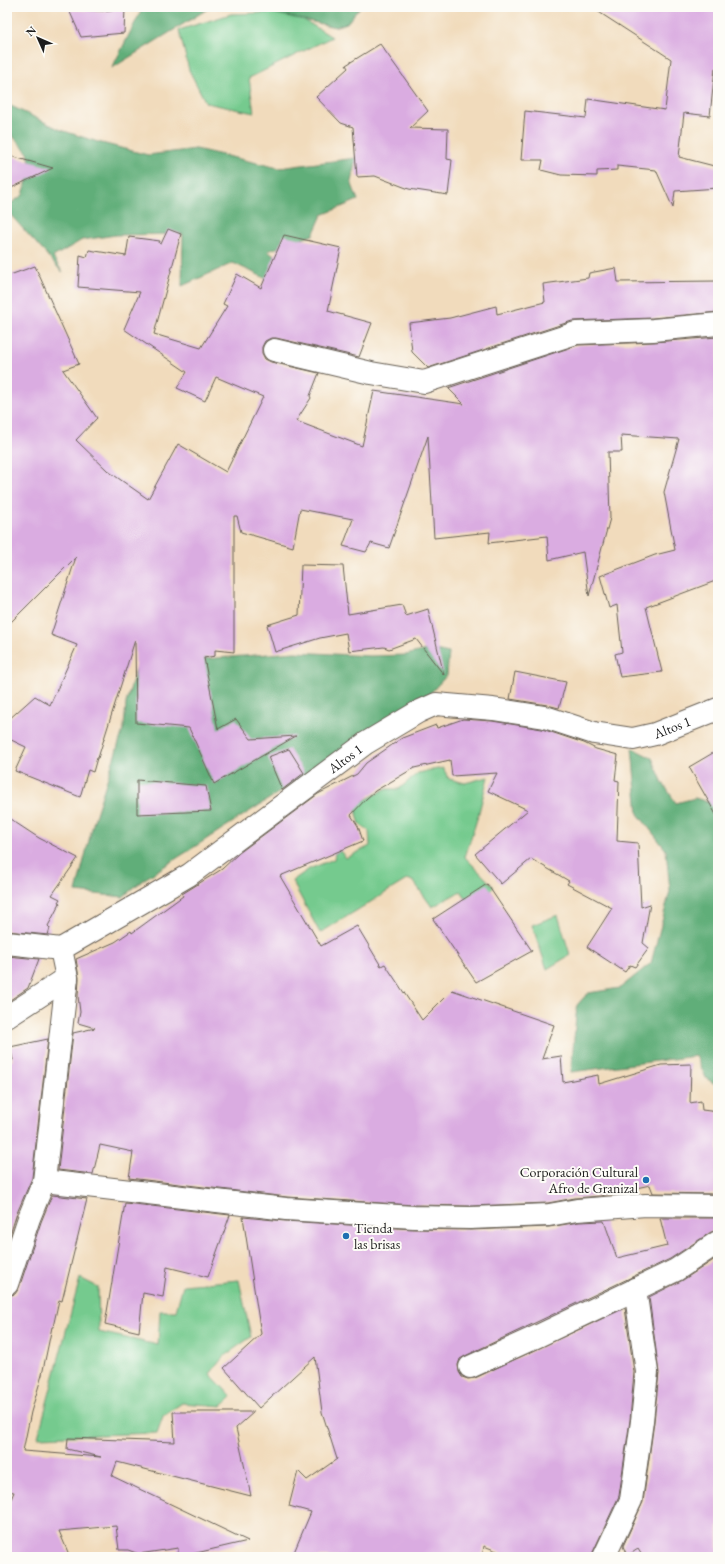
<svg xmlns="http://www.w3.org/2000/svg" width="725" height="1564" viewBox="0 0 725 1564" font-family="'EB Garamond',serif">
<rect width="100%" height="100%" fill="#fdfcf7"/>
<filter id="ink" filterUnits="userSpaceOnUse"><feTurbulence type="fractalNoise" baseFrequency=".025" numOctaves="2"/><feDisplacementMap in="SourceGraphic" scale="8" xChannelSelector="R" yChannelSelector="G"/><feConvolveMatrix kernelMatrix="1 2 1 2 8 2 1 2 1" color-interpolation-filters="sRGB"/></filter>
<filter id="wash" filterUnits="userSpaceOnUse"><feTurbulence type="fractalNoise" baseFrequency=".012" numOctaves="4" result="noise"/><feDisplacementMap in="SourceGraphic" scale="16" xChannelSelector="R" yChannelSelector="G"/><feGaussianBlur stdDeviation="0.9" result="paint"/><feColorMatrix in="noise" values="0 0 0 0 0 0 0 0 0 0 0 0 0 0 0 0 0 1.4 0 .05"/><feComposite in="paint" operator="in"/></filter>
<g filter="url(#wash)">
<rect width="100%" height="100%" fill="#f1dbbc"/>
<g fill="#75ca8e" stroke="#487355">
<polygon points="291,12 332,37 249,78 254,113 206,103 189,70 179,30 231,14"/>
<polygon points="443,768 449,779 465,783 488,777 478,816 465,857 494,887 471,905 461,891 432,907 414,882 408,879 320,933 292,881 309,869 334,859 335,853 340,851 346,858 370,846 369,831 360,825 355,806 385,789 399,789 418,773"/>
<polygon points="558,915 570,955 547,969 532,925"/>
<polygon points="80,1278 98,1287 99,1332 158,1345 160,1311 176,1311 183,1285 239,1280 251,1337 224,1356 210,1374 232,1397 222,1406 182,1403 163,1416 157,1433 38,1437"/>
</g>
<g fill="#60ae79" stroke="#3e654a">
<polygon points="141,7 211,7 112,68 142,9"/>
<polygon points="247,7 360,7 347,23 335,27"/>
<polygon points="7,106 11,106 61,130 98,142 148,155 196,149 279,168 356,158 351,182 358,200 322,215 313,235 268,251 289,269 267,279 233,263 182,286 183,234 116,235 82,240 53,257 63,273 7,211 7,206 23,195 31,166 28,153 7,130"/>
<polygon points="430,649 449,653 447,675 426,698 143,880 123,897 76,892 94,820 124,727 126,703 138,662 204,659 295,652 370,656 406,655"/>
<polygon points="632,748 652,758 663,783 676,803 695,798 718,805 718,1086 706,1078 696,1056 571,1072 577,1005 588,993 620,988 651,963 670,891 666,850 638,814"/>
</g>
<g id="blocks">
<g fill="#daace1">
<polygon points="591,7 718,7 718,69 715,68 710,116 684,113 679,157 718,167 718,188 675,191 673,208 656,170 617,166 617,170 597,171 597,176 561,175 541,170 543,160 521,160 525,111 586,118 588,99 665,110 671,59"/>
<polygon points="125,8 124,33 81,37 69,10 103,11"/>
<polygon points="380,44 428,111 410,128 448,129 447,159 452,160 448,195 409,189 375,176 357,177 353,127 341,123 316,97 348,68 346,65"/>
<polygon points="7,155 53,168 7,190"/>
<polygon points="168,229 181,234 154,334 201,348 227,306 223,304 237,274 261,288 284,235 341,248 328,311 372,323 359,357 276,338 271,338 265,341 262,347 262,353 265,359 271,362 319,373 310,396 311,398 296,421 362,446 374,391 464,404 448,388 578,345 654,342 718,337 718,580 646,607 662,672 620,677 615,654 622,652 617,605 609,608 600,576 655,555 675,550 664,492 679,439 621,435 622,452 608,452 610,518 589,596 583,552 549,560 547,536 489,543 490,532 434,538 428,436 389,548 371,543 366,552 343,546 353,519 300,509 293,547 241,532 237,516 234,516 234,652 215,650 215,656 204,658 218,729 236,719 251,739 296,736 214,784 189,728 136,723 135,640 98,758 97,758 93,772 88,770 80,797 15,771 26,747 7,738 7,721 35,696 50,705 77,645 51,635 76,557 7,626 7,276 35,266 79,364 63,370 97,418 76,440 108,471 148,499 178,444 226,472 263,397 216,377 205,401 177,388 187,372 124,329 140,292 78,287 80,255 87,257 89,250 126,256 129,237 160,241 159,243 161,244"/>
<polygon points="616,268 618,282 718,281 718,312 652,318 572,321 428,368 412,352 409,323 450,318 496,306 497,314 545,302 543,284 588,278 589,273"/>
<polygon points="301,565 343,566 348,614 402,605 406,616 428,609 444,675 416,639 389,649 384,647 349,651 346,633 320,638 275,652 267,625 299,615"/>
<polygon points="515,672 566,682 559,708 547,705 510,699"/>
<polygon points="463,719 492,721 542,729 584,743 596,749 618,755 615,780 619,781 617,841 638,843 641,907 650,904 643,943 649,948 635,967 630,965 625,972 587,947 612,908 567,884 569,881 531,859 501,884 475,854 528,810 488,791 497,773 452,776 450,760 414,768 375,791 366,799 351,815 358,826 363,841 280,876 321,946 357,926 381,966 385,964 422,1020 452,990 554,1025 542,1059 561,1056 563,1082 598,1075 599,1084 661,1065 691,1064 690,1103 701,1101 702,1110 718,1112 718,1194 653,1193 650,1185 600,1196 575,1198 548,1203 470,1206 414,1205 287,1197 129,1178 133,1152 100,1145 93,1174 58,1170 73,1033 95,1028 78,1023 80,1012 78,996 79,978 76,959 115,942 131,931 132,933 183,896 182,894 222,869 239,853 318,794 357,774 366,763 402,738 436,725 437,728"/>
<polygon points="289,749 304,773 282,790 268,757"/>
<polygon points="718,750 718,818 689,767"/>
<polygon points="137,780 206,786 211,811 137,814"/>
<polygon points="7,817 39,838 78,858 52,895 60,899 58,902 60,903 48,926 50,928 48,935 7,931"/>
<polygon points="487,884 532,951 476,982 433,919"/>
<polygon points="7,956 39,959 28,988 7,1002"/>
<polygon points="48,1039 32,1178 17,1213 7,1244 7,1062 13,1060 10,1047"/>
<polygon points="52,1195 87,1199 62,1301 59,1300 53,1327 52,1327 42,1375 31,1412 23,1451 101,1457 67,1449 68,1438 175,1442 173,1412 254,1412 236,1428 251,1496 117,1462 112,1476 248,1541 179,1557 178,1557 178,1548 139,1554 128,1550 119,1550 116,1526 59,1531 70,1557 7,1557 7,1509 14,1492 7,1491 7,1296 15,1294 19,1288 41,1222"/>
<polygon points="125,1203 230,1215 208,1277 167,1267 163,1297 143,1293 139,1332 105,1324"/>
<polygon points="243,1217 285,1221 413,1229 470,1230 549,1227 579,1222 604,1221 617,1258 667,1246 660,1218 718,1218 718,1230 711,1232 670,1259 465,1356 460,1359 458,1365 459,1372 462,1377 468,1379 475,1378 625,1308 634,1372 630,1420 619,1496 593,1552 592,1557 512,1557 484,1546 482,1557 292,1557 311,1512 289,1506 298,1471 307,1480 337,1459 322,1412 315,1357 259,1408 224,1368 261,1334"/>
<polygon points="718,1257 718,1557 643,1557 638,1549 627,1556 623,1546 643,1502 654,1422 659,1373 649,1297 683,1280"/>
</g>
</g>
</g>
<g filter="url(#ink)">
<use href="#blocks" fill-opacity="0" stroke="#675f54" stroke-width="1"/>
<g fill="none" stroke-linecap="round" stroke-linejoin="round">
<defs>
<g id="minor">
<polyline points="274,350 371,373 424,382 576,333 653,330 718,324"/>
<path id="s1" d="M 7,943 L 61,949 L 189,875 L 366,743 L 418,712 L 436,704 L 493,709 L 545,717 L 594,733 L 633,739 L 655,734 L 718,709"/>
<polyline points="7,1017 67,978"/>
<polyline points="44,1181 286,1209 414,1217 470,1218 549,1215 577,1210 646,1205 718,1206"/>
<polyline points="7,1284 29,1218 44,1181 67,978 61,949"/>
<polyline points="470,1367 538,1336 676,1270 718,1242"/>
<polyline points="604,1557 631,1500 642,1421 647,1372 635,1289"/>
</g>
</defs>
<use href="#minor" stroke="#675f54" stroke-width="24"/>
<use href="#minor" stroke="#fff" stroke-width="22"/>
</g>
</g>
<g fill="#1f6fb2" stroke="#fdfcf7" stroke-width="1.5">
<circle cx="646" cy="1180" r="4"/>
<circle cx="346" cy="1236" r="4"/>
</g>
<g text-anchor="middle" stroke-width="4" stroke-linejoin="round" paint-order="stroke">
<g font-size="14" fill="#1c1c1c" stroke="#fdfcf7">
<text dy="5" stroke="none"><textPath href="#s1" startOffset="745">Altos 1</textPath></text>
<text dy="5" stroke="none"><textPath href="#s1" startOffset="397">Altos 1</textPath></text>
</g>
<g font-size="14" fill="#1c1c1c" stroke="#fdfcf7" text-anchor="end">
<text x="638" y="1177">Corporación Cultural<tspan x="638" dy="16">Afro de Granizal</tspan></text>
<text x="354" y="1233" text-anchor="start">Tienda<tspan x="354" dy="16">las brisas</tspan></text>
</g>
</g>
<rect width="725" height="1564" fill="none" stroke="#fdfcf7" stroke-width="24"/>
<g transform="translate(38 38) rotate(315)" stroke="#fdfcf7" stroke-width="3" paint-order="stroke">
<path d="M0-3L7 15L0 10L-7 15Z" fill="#1c1c1c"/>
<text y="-6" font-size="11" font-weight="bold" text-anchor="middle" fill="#1c1c1c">N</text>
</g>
</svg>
